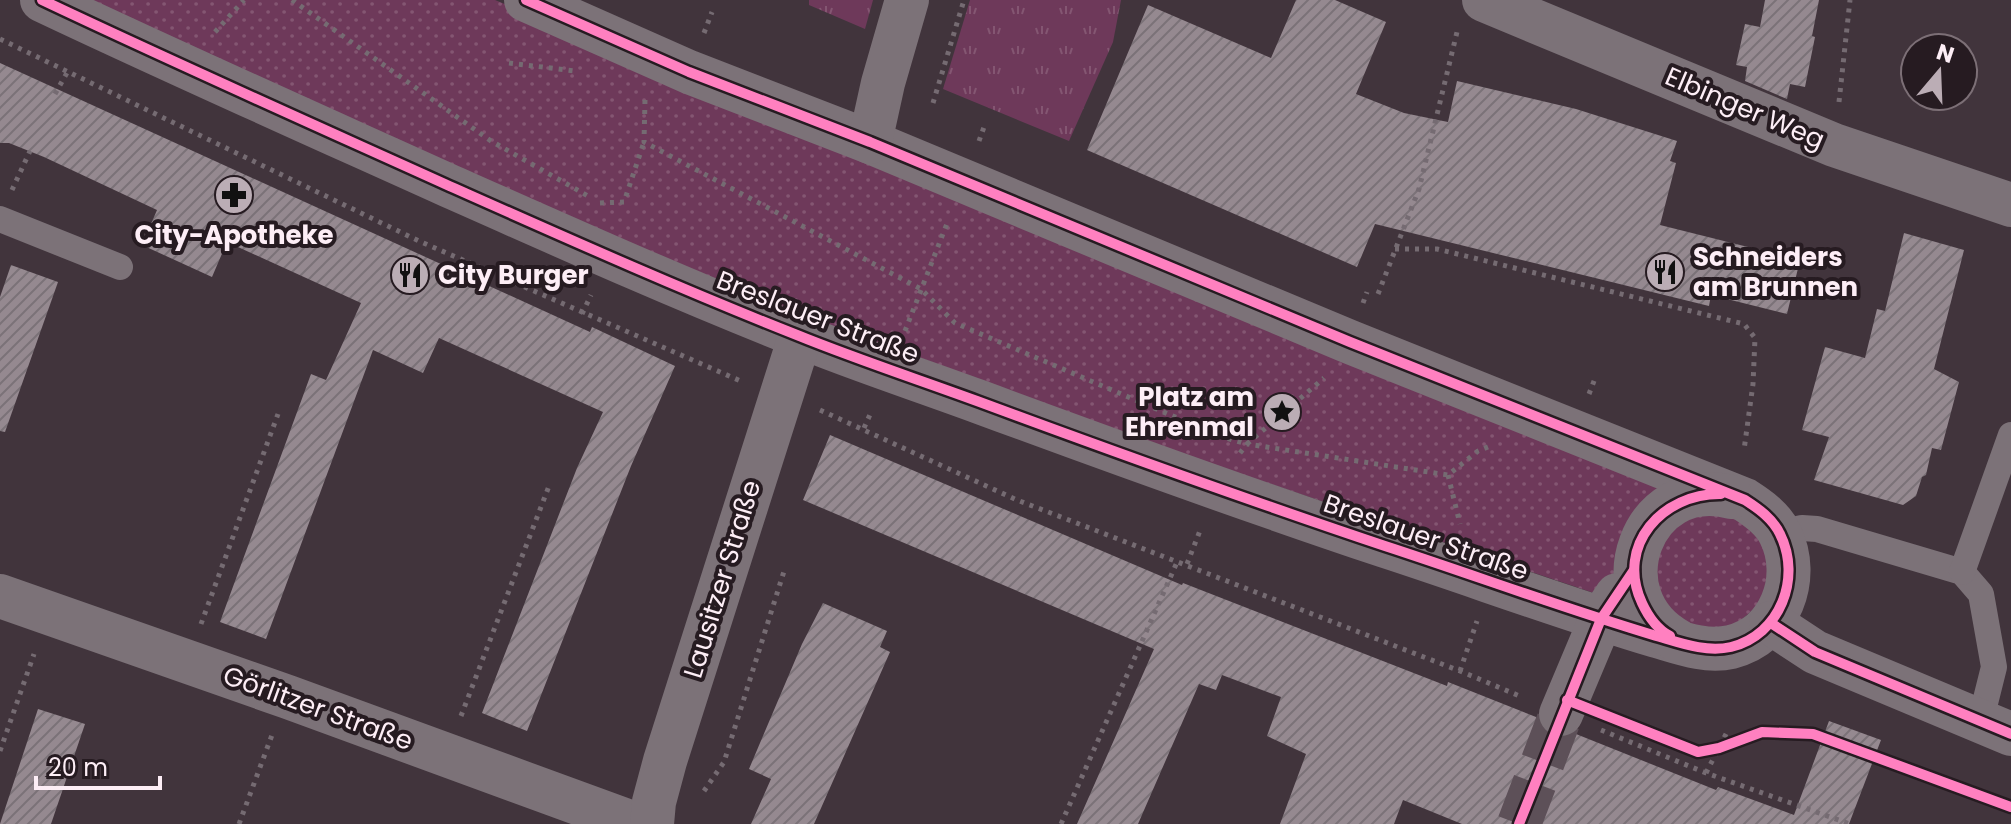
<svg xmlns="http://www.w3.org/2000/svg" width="2011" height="824" viewBox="0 0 2011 824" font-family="Poppins,sans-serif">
<defs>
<pattern id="grass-tufts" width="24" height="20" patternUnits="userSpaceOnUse" patternTransform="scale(2)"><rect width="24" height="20" fill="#6e395a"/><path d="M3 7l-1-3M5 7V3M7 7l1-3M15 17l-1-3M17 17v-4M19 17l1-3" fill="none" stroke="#845672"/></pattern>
<pattern id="park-dots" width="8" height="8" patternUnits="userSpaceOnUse" patternTransform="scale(2)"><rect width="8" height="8" fill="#6e395a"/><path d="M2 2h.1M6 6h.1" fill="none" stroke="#845672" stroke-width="1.8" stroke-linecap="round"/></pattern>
<pattern id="building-hatch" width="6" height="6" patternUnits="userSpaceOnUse" patternTransform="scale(2)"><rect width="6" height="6" fill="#958990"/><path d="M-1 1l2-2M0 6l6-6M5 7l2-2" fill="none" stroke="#7b7278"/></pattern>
</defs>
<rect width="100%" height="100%" fill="#41343c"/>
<g fill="url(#grass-tufts)">
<polygon points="809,0 873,0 865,29 809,5"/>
<polygon points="970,0 1121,0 1113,42 1069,141 943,89"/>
</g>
<polygon fill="url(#park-dots)" points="88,0 495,0 1110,258 1738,515 1767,540 1770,595 1732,628 1698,628 1211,464 668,266"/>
<g fill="url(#building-hatch)">
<polygon points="1296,0 1335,0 1386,22 1356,94 1404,113 1448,122 1457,81 1576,109 1677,141 1670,161 1676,163 1660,225 1800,260 1787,314 1711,295 1709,306 1375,224 1357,267 1087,150 1148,5 1271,58"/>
<polygon points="1765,0 1819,0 1812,36 1815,37 1805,87 1790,84 1787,99 1745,81 1747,67 1736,65 1745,24 1760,27"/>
<polygon points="0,63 590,332 592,327 675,366 631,466 527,731 482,713 577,468 603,412 439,338 423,373 373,350 266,639 220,622 311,374 326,380 361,303 227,242 212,277 142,245 157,210 44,157 9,143 0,143"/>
<polygon points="1904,233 1964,250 1934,369 1959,382 1941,450 1932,448 1926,475 1922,477 1916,496 1903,505 1814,480 1829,437 1802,430 1825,347 1865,358 1877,309 1885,311"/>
<polygon points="11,265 58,282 5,432 0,431 0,297"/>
<polygon points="830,435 1182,585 1183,583 1447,686 1448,682 1536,717 1542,730 1552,737 1565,739 1576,734 1716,790 1718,787 1794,815 1829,721 1881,740 1849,824 1462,824 1403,800 1394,824 1280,824 1306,754 1267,736 1281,697 1222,675 1216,690 1199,684 1138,824 1077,824 1154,649 803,500"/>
<polygon points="823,603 887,631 880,647 890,652 814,824 751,824 771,779 749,769 802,644"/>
<polygon points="38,709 85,724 51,824 0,824"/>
</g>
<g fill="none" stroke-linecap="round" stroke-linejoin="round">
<polyline stroke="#5d5058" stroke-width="44" stroke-dasharray="44 22" stroke-linecap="butt" points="1519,824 1561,714"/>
<g stroke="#756b72" stroke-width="5" stroke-dasharray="4 6" stroke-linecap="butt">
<polyline points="292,0 491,141 588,196"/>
<polyline points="215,32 244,0"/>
<polyline points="704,33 712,12"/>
<polyline points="0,39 419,241 743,382"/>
<polyline points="509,63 575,71"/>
<polyline points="55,94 68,71"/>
<polyline points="645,100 644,142 921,289 955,323 1222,437 1247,444 1324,378"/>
<polyline points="1839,102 1850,0"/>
<polyline points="933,103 964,0"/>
<polyline points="979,141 984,127"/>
<polyline points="12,190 30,151"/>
<polyline points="600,203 624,202 644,142"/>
<polyline points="1395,249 1437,249 1744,324 1755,338 1753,384 1744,450"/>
<polyline points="1378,294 1419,189 1457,32"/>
<polyline points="1363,303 1367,292"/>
<polyline points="582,314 591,295"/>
<polyline points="905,331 948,221"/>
<polyline points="1589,394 1596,376"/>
<polyline points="820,410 1017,500 1460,671 1522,697"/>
<polyline points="864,428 872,410"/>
<polyline points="1240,453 1247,444 1448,475 1478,451 1490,446"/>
<polyline points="1448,475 1460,524"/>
<polyline points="1187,564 1201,528"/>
<polyline points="201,624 278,414"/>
<polyline points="1460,671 1477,621"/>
<polyline points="461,716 549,486"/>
<polyline points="1601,730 1706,773 1850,824"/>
<polyline points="0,751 34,654"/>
<polyline points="1706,773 1727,732"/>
<polyline points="704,791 724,762 785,568"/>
<polyline points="239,824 272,735"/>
<polyline points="1061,824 1178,560"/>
</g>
<g stroke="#7c7278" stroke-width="26">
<polyline points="0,219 120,267"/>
<polyline points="1780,533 1802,528 1817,529 1962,572 1981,594 1994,667 1980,723"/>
<polyline points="1962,572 2011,435"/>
</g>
<g stroke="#7c7278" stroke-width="44">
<path d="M 42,0 C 175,63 310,123 445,184 C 562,236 678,288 797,335 C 856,359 917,379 977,401 C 1112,451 1248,500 1385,546 C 1474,575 1563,608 1653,635 C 1678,642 1705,653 1731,647 C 1780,635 1802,578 1780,534 C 1773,519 1759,509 1745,500 L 1350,342 L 870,142 L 689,72 L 526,0"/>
<polyline points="1484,0 1834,145 2011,205"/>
<polyline points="870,142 883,83 907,0"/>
<polyline points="0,596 288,697 635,824"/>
<polyline points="1771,623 1815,652 2011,734"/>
<path d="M 1678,641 C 1597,596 1642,474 1731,497"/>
<polyline points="1561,714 1601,619 1617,595"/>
<polyline points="652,824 654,802 665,761 800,337"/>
</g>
<defs>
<g id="cycleway">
<path d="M 42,0 C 175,63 310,123 445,184 C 562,236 678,288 797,335 C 856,359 917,379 977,401 C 1112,451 1248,500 1385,546 C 1474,575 1563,608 1653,635 C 1678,642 1705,653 1731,647 C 1780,635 1802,578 1780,534 C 1773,519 1759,509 1745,500 L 1350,342 L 870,142 L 689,72 L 526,0"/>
<polyline points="1771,623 1815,652 2011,734"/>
<path d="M 1670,636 C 1657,629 1648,616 1642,603 C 1615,545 1663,493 1721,494"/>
<polyline points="1567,700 1698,752 1719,748 1762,732 1813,734 2011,807"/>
<polyline points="1519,824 1601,619 1634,570"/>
</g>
</defs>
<use href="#cycleway" stroke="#261b21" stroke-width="15"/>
<use href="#cycleway" stroke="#ff80c0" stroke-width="10"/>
</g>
<defs>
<symbol id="pharmacy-disc" viewBox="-11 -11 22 22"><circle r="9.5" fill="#bbadb5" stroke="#261b21"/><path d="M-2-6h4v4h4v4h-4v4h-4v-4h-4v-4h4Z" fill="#111"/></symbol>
<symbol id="restaurant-disc" viewBox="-11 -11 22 22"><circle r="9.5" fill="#bbadb5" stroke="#261b21"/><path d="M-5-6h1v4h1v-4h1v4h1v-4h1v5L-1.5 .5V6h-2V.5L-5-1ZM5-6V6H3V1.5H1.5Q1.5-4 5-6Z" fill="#111"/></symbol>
<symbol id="sight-disc" viewBox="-11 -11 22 22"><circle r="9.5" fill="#bbadb5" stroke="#261b21"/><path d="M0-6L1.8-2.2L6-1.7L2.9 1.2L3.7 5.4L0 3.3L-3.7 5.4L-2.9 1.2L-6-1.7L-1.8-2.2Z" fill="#111"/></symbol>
</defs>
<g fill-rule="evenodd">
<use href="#pharmacy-disc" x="212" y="173" width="44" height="44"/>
<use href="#restaurant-disc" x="1643" y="250" width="44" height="44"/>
<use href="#restaurant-disc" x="388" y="253" width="44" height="44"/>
<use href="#sight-disc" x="1260" y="390" width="44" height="44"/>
</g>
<g text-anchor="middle" stroke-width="8" stroke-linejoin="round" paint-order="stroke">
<g font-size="26" fill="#fdeef6" stroke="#261b21">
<text transform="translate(1745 108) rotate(23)" y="9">Elbinger Weg</text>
<text transform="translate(818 317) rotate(21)" y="9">Breslauer Straße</text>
<text transform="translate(1426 537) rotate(19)" y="9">Breslauer Straße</text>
<text transform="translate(722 579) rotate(-73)" y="9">Lausitzer Straße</text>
<text transform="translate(318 708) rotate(20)" y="9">Görlitzer Straße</text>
</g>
<g font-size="26" font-weight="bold" fill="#fdeef6" stroke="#261b21" text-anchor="start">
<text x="234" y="244" text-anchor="middle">City-Apotheke</text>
<text x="1693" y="266">Schneiders<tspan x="1693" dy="30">am Brunnen</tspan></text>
<text x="438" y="284">City Burger</text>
<text x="1254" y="406" text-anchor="end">Platz am<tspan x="1254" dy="30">Ehrenmal</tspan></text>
</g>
</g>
<g transform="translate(1939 72) rotate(19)"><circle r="38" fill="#261b21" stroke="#7c6f76" stroke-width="2"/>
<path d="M0-6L14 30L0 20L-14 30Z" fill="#bbadb5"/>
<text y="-12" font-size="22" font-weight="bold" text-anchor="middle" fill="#fdeef6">N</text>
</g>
<path d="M36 776v12h124v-12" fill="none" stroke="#fdeef6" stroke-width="4"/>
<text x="48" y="776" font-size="24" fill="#fdeef6" stroke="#261b21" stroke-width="6" paint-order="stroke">20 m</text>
</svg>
